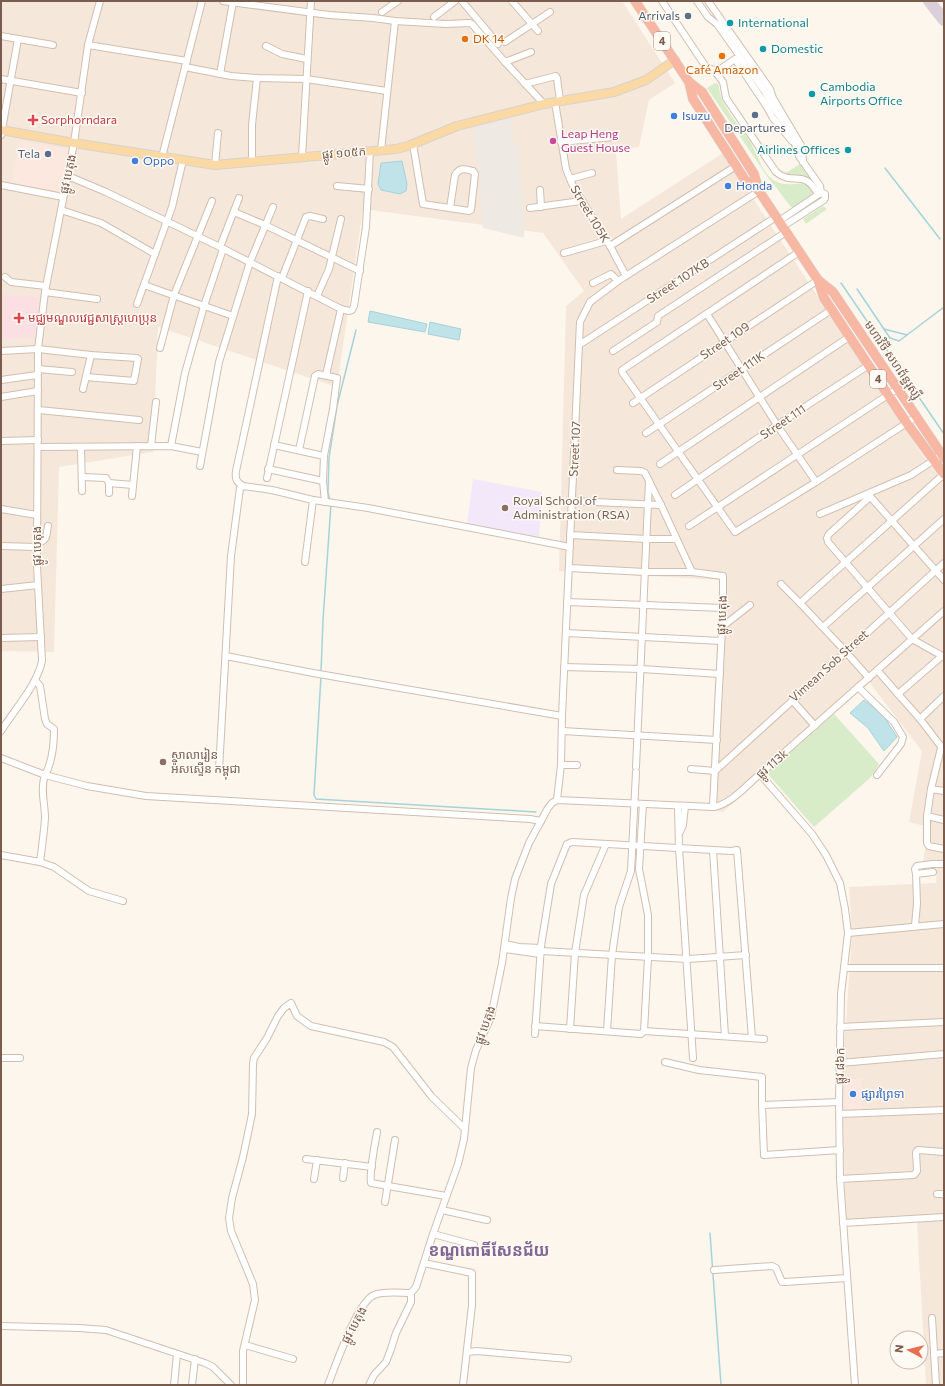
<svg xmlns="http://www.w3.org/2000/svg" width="945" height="1386" viewBox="0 0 945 1386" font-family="Commissioner,'Noto Sans Khmer',sans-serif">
<rect width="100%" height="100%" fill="#fdf6ec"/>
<polygon fill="#f5e8da" points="1,1 622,1 675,83 649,100 639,147 616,151 621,219 723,153 926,460 944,481 944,1385 926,1385 917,1221 846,1226 842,1077 852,936 849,887 936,883 937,863 923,861 929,827 909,822 922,751 869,682 723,812 713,810 709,803 720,580 559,571 566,306 584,291 543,233 363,209 337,387 158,327 153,452 59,467 54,652 1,651"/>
<g fill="#fde8e0">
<polygon points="20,141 70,150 62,192 12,182"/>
<polygon points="844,1079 861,1079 861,1110 845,1110"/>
</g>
<polygon fill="#efe9e4" points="512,116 513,144 519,148 520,187 525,221 524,238 483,228 474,126"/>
<polygon fill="#f3e8fa" points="473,479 542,492 539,537 467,524"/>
<polygon fill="#fbdfe3" points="1,294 40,298 34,338 1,339"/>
<g fill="#d8ecc9">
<path d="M 715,83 L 718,84 C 719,89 720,94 722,99 C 728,114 744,131 752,145 C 758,156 763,175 775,181 C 784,186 795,184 805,183 L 814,193 C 811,200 798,208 791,207 C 783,198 778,188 769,179 L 707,88 Z"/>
<polygon points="800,164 814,183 784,174"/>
<polygon points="823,206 827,209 806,224 803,219"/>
<polygon points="834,714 879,764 870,778 814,827 767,773"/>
</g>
<g fill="#bfe3e8" stroke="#a5d3da">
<polygon points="402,161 407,184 406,191 400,194 381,190 378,184 381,163"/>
<polygon points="370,311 427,324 425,332 368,322"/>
<polygon points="430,322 461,329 459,340 428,334"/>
<polygon points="864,700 883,715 897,737 884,751 868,728 850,713"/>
</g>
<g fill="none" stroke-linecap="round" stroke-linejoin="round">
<g stroke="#a5d3da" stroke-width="1.5">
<polyline points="885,168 940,239"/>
<polyline points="841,283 944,434"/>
<polyline points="857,289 890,338 899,341 944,307"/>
<polyline points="884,329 907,335"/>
<polyline points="330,501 328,492 329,458 337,406 356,330"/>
<polyline points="321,672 323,620 331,504"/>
<polyline points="321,676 314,795 316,799 536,812"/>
<polyline points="710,1233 721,1385"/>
</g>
<polyline stroke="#dbcfda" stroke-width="12" points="929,1 944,20"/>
<defs>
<g id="minor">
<polyline points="223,1 329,15 373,18 395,21 446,24 470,23 472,24 505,62 544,104"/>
<polyline points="462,1 498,44"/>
<polyline points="512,1 538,31"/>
<path d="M 662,1 L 706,67 L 714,70 L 723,82 L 726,98 L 776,172 C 790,183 797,175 807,181 C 812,184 815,190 819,194"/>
<polyline points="697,1 708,17 717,24 765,92 769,100 792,135 799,156 820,186 821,193"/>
<polyline points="708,1 770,89 773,98 802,147 803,162"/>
<polyline points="382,12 398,1"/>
<polyline points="434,17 455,1"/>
<polyline points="1,36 53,45"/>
<polyline points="505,42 550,12"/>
<polyline points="88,45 187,61"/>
<polyline points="266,46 282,54 307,59"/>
<polyline points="505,62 531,52"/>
<polyline points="185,67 231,76 257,78 306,79 387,91"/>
<polyline points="716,72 735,59 767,107 773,118 792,141"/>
<polyline points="220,74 233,2"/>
<polyline points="1,79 82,93"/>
<polyline points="525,84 556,76 557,78 560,101"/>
<polyline points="555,102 566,169 573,186 610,246 626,276"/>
<polyline points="1,135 18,39"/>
<polyline points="561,142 613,137"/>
<path d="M 413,144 L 423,204 L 469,211 L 471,210 L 475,174 L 473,171 C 465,169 460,167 455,175 L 450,208"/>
<polyline points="381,150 395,21"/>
<polyline points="162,157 202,1"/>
<polyline points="302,157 311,1"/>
<polyline points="252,162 252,125 257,78"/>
<polyline points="215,165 218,133"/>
<polyline points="68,176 106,192 220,247 341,309 349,311 352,310 354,306 366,227 370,151"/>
<polyline points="570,179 592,173"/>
<polyline points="1,185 63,197"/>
<polyline points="337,186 369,189"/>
<polyline points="540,190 541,207"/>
<polyline points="530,208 581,201"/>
<polyline points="61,210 101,223 155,254"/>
<polyline points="234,212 265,225 360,271"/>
<polyline points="779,221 819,194 823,193 825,194 825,198 824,200 782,227"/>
<polyline points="610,246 736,166"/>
<polyline points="220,247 239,198"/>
<polyline points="799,252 622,370 622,372 735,532 816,482 916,417"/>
<polyline points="564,253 606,241"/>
<polyline points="5,277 11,282 46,286"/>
<polyline points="282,278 306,217 310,216 323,219"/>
<polyline points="593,283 611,274 618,281"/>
<polyline points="144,285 233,316"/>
<polyline points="45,292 97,299"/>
<polyline points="317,296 329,269 341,219"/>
<polyline points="137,304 172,207 183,160"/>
<polyline points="707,314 777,425 816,482"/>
<polyline points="579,345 776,217"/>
<polyline points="160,348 174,295 212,201"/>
<polyline points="1,351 38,349 91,355 137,358 138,359 134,381 86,377"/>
<polyline points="613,351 654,324 657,322 658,316 786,232"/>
<polyline points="38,369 72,372"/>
<polyline points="326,375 341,309"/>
<polyline points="1,380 37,375"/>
<polyline points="83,389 91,355"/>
<polyline points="1,397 38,391"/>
<polyline points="633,403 818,280"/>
<polyline points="39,410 139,420"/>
<polyline points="646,433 831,310"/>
<polyline points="1,441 38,440"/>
<polyline points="274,445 324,456"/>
<polyline points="151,446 156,402"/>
<polyline points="171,446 185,373 204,306 223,249"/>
<polyline points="38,447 171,446 202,452"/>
<polyline points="81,447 82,491"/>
<polyline points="299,450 315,376 318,374 337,378 333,409 324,456 323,481 325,502"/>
<polyline points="660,464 849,337"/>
<polyline points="200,466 219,362 250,262 273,207"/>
<polyline points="268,469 323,481"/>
<polyline points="617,470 641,471 645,473 661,505 692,572"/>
<polyline points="82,477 106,478 109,483 109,493"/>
<polyline points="267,478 308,291"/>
<polyline points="109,483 133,485"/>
<path d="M 243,486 C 236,482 235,478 236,471 L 278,276"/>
<polyline points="868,494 944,580"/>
<polyline points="675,495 777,425 869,365"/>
<polyline points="132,496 137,446"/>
<polyline points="870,497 829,534 827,538 828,542 912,639 944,657"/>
<polyline points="572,501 661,505"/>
<polyline points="1,509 37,515"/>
<polyline points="820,514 911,475 937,458"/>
<polyline points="689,526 897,389"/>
<polyline points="570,535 647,539 676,539"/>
<path d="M 37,542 C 48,542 46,535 48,526"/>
<polyline points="1,546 37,547"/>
<polyline points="305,562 313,500"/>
<polyline points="569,568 645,572 692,572 723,576 723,608 713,807"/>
<polyline points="781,584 800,603 944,474"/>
<polyline points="1,589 38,585"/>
<polyline points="567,602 723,608"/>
<polyline points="800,603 846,652 869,678"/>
<polyline points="722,627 750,605"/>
<polyline points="823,627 944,519"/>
<polyline points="566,633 721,641"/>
<polyline points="1,638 41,637"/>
<polyline points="226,656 313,673 562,716"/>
<polyline points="564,667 641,669 720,674"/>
<polyline points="877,670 920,719 943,749"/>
<polyline points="858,687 894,722 903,737 901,744 877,775"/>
<polyline points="898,694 942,656"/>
<polyline points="792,700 815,726"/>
<polyline points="920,719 944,696"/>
<path d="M 1,731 C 15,709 37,685 42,661 L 37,566 L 38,349 L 45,292 L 74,143 L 88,45 L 100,1"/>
<polyline points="562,731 717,740"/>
<polyline points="941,748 931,789 927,816 927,843 929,846 944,849"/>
<path d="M 1,758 L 45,775 C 53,761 54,744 54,729 L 47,724 L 45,719 L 40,686 L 35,680"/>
<polyline points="561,765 577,765"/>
<polyline points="636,767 649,481"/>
<polyline points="691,769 715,771 944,563"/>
<polyline points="219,770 231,556 240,488 243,486 272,490 313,500 368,508 570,547"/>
<polyline points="760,774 812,834 826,855 840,883 845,909 848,933 841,994 839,1102 840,1179 855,1385"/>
<polyline points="931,789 944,791"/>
<polyline points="557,800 561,765 562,716 580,322 590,302 618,281 759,191"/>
<polyline points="678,806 679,848 693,1058"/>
<polyline points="927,816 944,820"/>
<polyline points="680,832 683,825 685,806"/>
<polyline points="713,850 725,1036"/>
<polyline points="1,855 40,862 54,867 89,891 123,901"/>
<path d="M 40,862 C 42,847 44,833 45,818 C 45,804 40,789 45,775 L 87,786 L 146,796 L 530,819 L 541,821"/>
<polyline points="916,874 915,869 917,866 932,864 944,864"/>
<polyline points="915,925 917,904 916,874 933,872"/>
<polyline points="848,933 944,924"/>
<polyline points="505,944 519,947 541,948"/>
<polyline points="504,949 540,954"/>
<polyline points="541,951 688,959 746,955"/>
<polyline points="844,968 944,968"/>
<polyline points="535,1026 641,1034 644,1031 648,958 648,915 639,869 643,804"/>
<polyline points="840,1027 944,1022"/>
<polyline points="570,1029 575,953 584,895 606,844"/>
<polyline points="607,1031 612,955 619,907 631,871 636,772"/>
<polyline points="644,1031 764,1039"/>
<polyline points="535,1034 541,946 551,884 567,844 572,842 731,851 737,850 752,1038"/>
<polyline points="1,1058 20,1058"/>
<polyline points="665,1062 699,1070 762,1077 762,1105 839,1102"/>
<polyline points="840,1063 944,1054"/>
<polyline points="762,1105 764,1155 840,1150"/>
<polyline points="840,1114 944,1110"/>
<path d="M 377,1132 C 375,1145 369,1172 371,1183 L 446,1196"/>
<polyline points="306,1159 372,1167"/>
<polyline points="343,1178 345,1163"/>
<polyline points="314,1179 317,1160"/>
<polyline points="840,1179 914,1175 917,1171 916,1152 918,1150 944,1152"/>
<polyline points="937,1194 943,1194 944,1195"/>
<polyline points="385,1202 395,1140"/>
<polyline points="442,1210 487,1220"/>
<polyline points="843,1223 944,1217"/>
<polyline points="433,1234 474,1245"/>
<polyline points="424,1263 472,1273 472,1305 463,1385"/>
<polyline points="714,1270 772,1266 776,1268 782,1282 785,1282 847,1278"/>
<polyline points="932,1318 936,1385"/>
<polyline points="1,1326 79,1328 106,1330 205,1363 213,1367 231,1385"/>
<polyline points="245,1345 293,1359"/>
<polyline points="467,1352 477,1351 568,1359"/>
<polyline points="934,1354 944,1353"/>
<polyline points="174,1385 177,1354"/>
<polyline points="192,1385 195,1359"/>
<polyline points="243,1385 243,1351 255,1300 253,1284 231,1231 229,1218 232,1198 243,1157 252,1114 253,1064 254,1058 267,1038 278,1016 284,1008 291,1003 297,1016 311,1026 384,1042 393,1047 432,1097 465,1129"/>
<path d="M 328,1385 C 335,1367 357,1302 374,1295 C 383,1291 401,1293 411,1293 L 416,1287 L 433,1234 L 458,1164 L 464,1139 L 471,1068 L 476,1050 L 491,1017 L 502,963 L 511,898 L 515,879 L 529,843 L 548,808 L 552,803 L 557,800 L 713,807 C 730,805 747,785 760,774 L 944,611"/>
<polyline points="369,1385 374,1375 386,1362 391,1349 396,1333 411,1302 411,1293"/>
</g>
<polyline id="major" points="1,130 74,143 215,165 396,149 408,146 457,126 544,104 614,92 646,80 675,60"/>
<g id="highway">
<polyline points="635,1 689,82 693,99 745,180 759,191"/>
<polyline points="689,82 702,92 754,174 759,191 818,280 824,298 906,422 944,474"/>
<polyline points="818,280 833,292 944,458"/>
</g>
</defs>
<use href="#minor" stroke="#d1beb0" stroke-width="8"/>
<use href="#major" stroke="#dad1cd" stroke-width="10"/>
<use href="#highway" stroke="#dad1cd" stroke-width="10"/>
<use href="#minor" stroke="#fff" stroke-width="6"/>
<use href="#major" stroke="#fbd9a5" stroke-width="8"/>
<use href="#highway" stroke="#f7b7a3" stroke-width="9"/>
</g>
<g fill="#5c6f8a" stroke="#fffaf3" stroke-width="1.5">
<circle cx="688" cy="16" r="4"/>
<circle cx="755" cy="115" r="4"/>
<circle cx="48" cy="154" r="4"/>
</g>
<g fill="#0f9aa8" stroke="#fffaf3" stroke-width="1.5">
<circle cx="730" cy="23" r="4"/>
<circle cx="763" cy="49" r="4"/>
<circle cx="812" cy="94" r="4"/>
<circle cx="848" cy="150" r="4"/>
</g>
<g fill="#e8710a" stroke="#fffaf3" stroke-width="1.5">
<circle cx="465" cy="39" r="4"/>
<circle cx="722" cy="56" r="4"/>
</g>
<g fill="#3f7fe0" stroke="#fffaf3" stroke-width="1.5">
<circle cx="674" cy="116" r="4"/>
<circle cx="135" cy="161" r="4"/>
<circle cx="728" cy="186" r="4"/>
<circle cx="853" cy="1094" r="4"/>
</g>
<g fill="#e0444e" stroke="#fffaf3" stroke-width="1.5">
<path d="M31 114h4v4h4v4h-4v4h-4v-4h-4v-4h4z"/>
<path d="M17 312h4v4h4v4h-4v4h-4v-4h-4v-4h4z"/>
</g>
<circle fill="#d1479c" stroke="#fffaf3" stroke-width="1.5" cx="553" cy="141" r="4"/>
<g fill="#8d6e63" stroke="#fffaf3" stroke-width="1.5">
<circle cx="505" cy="508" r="4"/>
<circle cx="163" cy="762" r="4"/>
</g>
<g text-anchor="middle" stroke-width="3" stroke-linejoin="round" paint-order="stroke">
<g fill="#fffaf3" stroke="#a28b7f" stroke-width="1">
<rect x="654" y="32" width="16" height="18" rx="3"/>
<rect x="870" y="370" width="16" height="18" rx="3"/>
</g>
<g font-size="11" font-weight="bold" fill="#7a5c4d">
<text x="662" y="45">4</text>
<text x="878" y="383">4</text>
</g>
<g font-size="12" fill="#4e5e75" stroke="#fffaf3" text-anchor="end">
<text x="680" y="20">Arrivals</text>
<text x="755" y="132" text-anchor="middle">Departures</text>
<text x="40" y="158">Tela</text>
</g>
<g font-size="12" fill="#0d838f" stroke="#fffaf3" text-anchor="start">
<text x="738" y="27">International</text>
<text x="771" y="53">Domestic</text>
<text x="820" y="91">Cambodia<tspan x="820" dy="14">Airports Office</tspan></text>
<text x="840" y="154" text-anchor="end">Airlines Offices</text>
</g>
<g font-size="12" fill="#c56008" stroke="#fffaf3" text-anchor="start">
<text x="473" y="43">DK 14</text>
<text x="722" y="74" text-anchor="middle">Café Amazon</text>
</g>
<g font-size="12" fill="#366cbe" stroke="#fffaf3" text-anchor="start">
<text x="682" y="120">Isuzu</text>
<text x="143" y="165">Oppo</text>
<text x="736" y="190">Honda</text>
<text x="861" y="1098">ផ្សារព្រៃទា</text>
</g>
<g font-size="12" fill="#be3a42" stroke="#fffaf3" text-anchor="start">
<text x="41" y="124">Sorphorndara</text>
<text x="28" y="322">មជ្ឈមណ្ឌលវេជ្ជសាស្ត្រហេប្រុន</text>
</g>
<g font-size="12" fill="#b23c85" stroke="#fffaf3" text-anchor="start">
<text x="561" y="138">Leap Heng<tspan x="561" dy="14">Guest House</tspan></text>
</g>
<g font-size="12" fill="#7a5c4d" stroke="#fffaf3">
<text transform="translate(344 153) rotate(-5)" y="4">ផ្លូវ ១០៥ក</text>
<text transform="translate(68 174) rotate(-78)" y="4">ផ្លូវ បេតុង</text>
<text transform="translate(590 214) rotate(59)" y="4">Street 105K</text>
<text transform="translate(678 281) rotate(-33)" y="4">Street 107KB</text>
<text transform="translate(725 341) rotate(-34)" y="4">Street 109</text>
<text transform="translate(893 360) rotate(56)" y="4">មហាវិថី សហព័ន្ធរុស្ស៊ី</text>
<text transform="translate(739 371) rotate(-34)" y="4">Street 111K</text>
<text transform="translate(783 422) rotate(-34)" y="4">Street 111</text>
<text transform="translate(575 449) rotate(-87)" y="4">Street 107</text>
<text transform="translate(37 546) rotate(-90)" y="4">ផ្លូវ បេតុង</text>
<text transform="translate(722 615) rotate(-88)" y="4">ផ្លូវ បេតុង</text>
<text transform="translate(829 666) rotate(-42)" y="4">Vimean Sob Street</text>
<text transform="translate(772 764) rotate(-41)" y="4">ផ្លូវ 113k</text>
<text transform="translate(485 1025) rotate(-70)" y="4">ផ្លូវ បេតុង</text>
<text transform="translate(840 1066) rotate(-89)" y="4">ផ្លូវ ៨៦ក</text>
<text transform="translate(354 1325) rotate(-61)" y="4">ផ្លូវ បេតុង</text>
</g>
<g font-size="12" fill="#785e54" stroke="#fffaf3" text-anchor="start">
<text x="513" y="505">Royal School of<tspan x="513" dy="14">Administration (RSA)</tspan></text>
<text x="171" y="759">សាលារៀន<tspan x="171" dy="14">អ៉ិសស្ទើន កម្ពុជា</tspan></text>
</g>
<g font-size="16" font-weight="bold" fill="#846695" stroke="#fffaf3">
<text x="489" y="1256">ខណ្ឌពោធិ៍សែនជ័យ</text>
</g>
</g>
<rect width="945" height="1386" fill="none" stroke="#7a5c4d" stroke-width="4"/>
<g transform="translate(909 1350) rotate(277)"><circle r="19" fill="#fffaf3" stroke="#cabbb1"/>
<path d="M0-3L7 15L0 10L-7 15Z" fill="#e76f51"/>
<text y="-6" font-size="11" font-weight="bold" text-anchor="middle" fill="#7a5c4d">N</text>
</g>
</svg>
